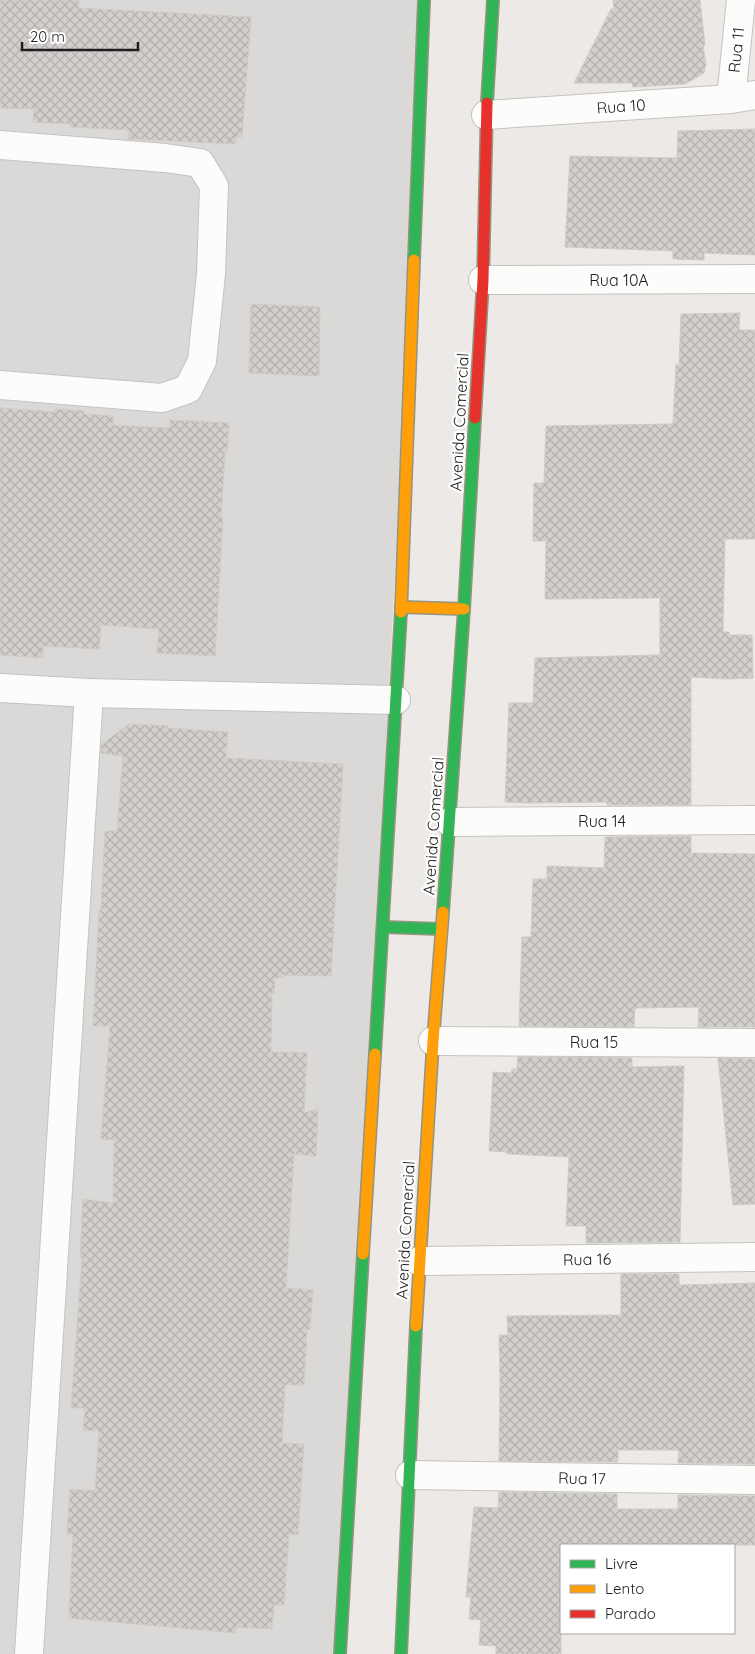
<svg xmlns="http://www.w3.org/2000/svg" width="755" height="1654" viewBox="0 0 755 1654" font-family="Quicksand,sans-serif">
<defs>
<pattern id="building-cross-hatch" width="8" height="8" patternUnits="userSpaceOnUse" patternTransform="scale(1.25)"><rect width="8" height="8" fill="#d2cfcd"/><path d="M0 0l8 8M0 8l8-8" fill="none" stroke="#b4b1b0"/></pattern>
</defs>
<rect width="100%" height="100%" fill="#ece9e6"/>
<polygon fill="#dbd9d7" points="0,0 424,0 340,1654 0,1654"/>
<g fill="url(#building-cross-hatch)" stroke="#cfcbc7">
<polygon points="0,0 79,0 78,8 251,17 242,137 237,136 235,144 128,139 129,130 71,127 71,124 33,122 34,109 0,108"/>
<polygon points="613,0 700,0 705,45 703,47 706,64 704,73 685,84 633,87 632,83 574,83 611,9 614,9"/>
<polygon points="755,129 755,255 704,253 704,260 673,259 673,251 565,247 570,156 677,158 678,131"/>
<polygon points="251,304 320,307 319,376 249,373"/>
<polygon points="740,313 739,330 755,330 755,539 725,539 723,632 729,632 730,635 752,635 753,678 726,679 691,677 691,805 607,805 607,802 529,803 505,802 509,703 533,703 535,658 660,655 660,598 545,599 546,541 533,541 534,483 544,483 546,426 673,424 676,364 679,366 681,314"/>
<polygon points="0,408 55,412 55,409 84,411 84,414 113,416 113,425 170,428 170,420 229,423 227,454 225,453 221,518 223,518 215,656 157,653 159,629 101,625 99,649 43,646 43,658 0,655"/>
<polygon points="129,724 168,726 167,728 228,732 226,758 343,764 331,976 283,975 283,978 275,978 274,993 272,993 271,1052 307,1053 304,1113 318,1109 316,1156 294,1154 286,1288 313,1290 310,1330 307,1329 304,1385 285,1385 282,1443 304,1444 298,1535 289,1534 284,1605 274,1605 272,1629 236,1627 235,1633 69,1618 73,1534 67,1534 70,1489 95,1491 99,1431 83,1430 85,1408 71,1408 82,1258 80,1258 83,1199 113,1203 114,1140 101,1139 110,1026 93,1026 99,910 101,910 105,831 117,831 123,756 101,753 101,745"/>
<polygon points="691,836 691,853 755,854 755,1027 698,1027 699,1007 635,1008 634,1027 519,1026 522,937 531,937 533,879 547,879 547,866 604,868 605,837"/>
<polygon points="518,1057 632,1058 632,1067 684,1066 680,1242 586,1243 586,1226 566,1226 569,1157 507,1154 507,1152 489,1151 493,1072 511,1073 512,1069 517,1069"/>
<polygon points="718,1058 755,1059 755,1204 733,1205"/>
<polygon points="621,1274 679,1274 679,1285 755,1283 755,1464 678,1463 679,1450 618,1450 618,1462 499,1461 500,1380 499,1335 508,1335 507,1316 621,1315"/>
<polygon points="499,1492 617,1494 617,1509 678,1509 678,1495 755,1496 755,1545 561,1545 561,1654 496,1654 496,1646 479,1645 481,1620 469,1619 471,1597 466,1597 474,1507 498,1508"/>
</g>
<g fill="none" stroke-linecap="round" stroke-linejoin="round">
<defs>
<g id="street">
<polyline points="731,99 741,0"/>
<polyline points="486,115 731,99 755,95"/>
<polyline points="0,145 165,158 200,163 214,186 211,274 202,361 188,389 162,398 0,385"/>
<polyline points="483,280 755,279"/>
<polyline points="0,688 89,693 396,700"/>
<polyline points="450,822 755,820"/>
<polyline points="433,1041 755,1043"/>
<polyline points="419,1261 755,1257"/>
<polyline points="410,1475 755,1480"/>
<polyline points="29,1654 89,693"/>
</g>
<g id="fast">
<polyline points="487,103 493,0"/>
<polyline points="414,260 424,0"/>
<polyline points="443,912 464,609 475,418"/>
<polyline points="383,927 441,929"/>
<polyline points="375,1054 401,612"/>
<polyline points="340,1654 363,1254"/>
<polyline points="401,1654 416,1326"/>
</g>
<g id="slow">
<polyline points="401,607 464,609"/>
<polyline points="401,612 414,260"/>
<polyline points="363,1254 375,1054"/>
<polyline points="416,1326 433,1041 443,912"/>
</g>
<polyline id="jam" points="475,418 483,280 487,103"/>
</defs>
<use href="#street" stroke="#c4c3c2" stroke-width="30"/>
<use href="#fast" stroke="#95957e" stroke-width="14"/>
<use href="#slow" stroke="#95957e" stroke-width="14"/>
<use href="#jam" stroke="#95957e" stroke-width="14"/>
<use href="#street" stroke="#fcfcfb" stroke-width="28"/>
<use href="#fast" stroke="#30b455" stroke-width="11"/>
<use href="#slow" stroke="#ff9f0a" stroke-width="11"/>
<use href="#jam" stroke="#e5322d" stroke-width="11"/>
</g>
<g text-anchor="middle" stroke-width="4.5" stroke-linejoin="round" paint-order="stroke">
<g font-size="16" fill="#1d1d1d" stroke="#fff">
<text transform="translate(736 50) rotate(-84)" y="6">Rua 11</text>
<text transform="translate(621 106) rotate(-4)" y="6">Rua 10</text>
<text x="619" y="286">Rua 10A</text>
<text transform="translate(459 422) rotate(-87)" y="6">Avenida Comercial</text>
<text x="602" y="827">Rua 14</text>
<text transform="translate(433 826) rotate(-86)" y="6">Avenida Comercial</text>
<text x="594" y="1048">Rua 15</text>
<text transform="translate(405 1230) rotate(-87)" y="6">Avenida Comercial</text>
<text transform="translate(587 1259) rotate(-1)" y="6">Rua 16</text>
<text transform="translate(582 1478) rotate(1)" y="6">Rua 17</text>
</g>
</g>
<rect x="560" y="1544" width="175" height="90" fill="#ffffff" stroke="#a5a5a5"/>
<rect x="570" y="1560" width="25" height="8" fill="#30b455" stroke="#a5a5a5"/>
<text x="605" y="1569" font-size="15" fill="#1d1d1d">Livre</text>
<rect x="570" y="1585" width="25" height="8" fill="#ff9f0a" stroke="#a5a5a5"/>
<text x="605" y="1594" font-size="15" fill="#1d1d1d">Lento</text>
<rect x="570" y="1610" width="25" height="8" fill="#e5322d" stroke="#a5a5a5"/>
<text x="605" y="1619" font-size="15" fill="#1d1d1d">Parado</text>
<path d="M22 42v8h116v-8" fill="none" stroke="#1d1d1d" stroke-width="2.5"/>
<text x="30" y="42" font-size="15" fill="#1d1d1d" stroke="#ffffff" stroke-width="4" paint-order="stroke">20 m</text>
</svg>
